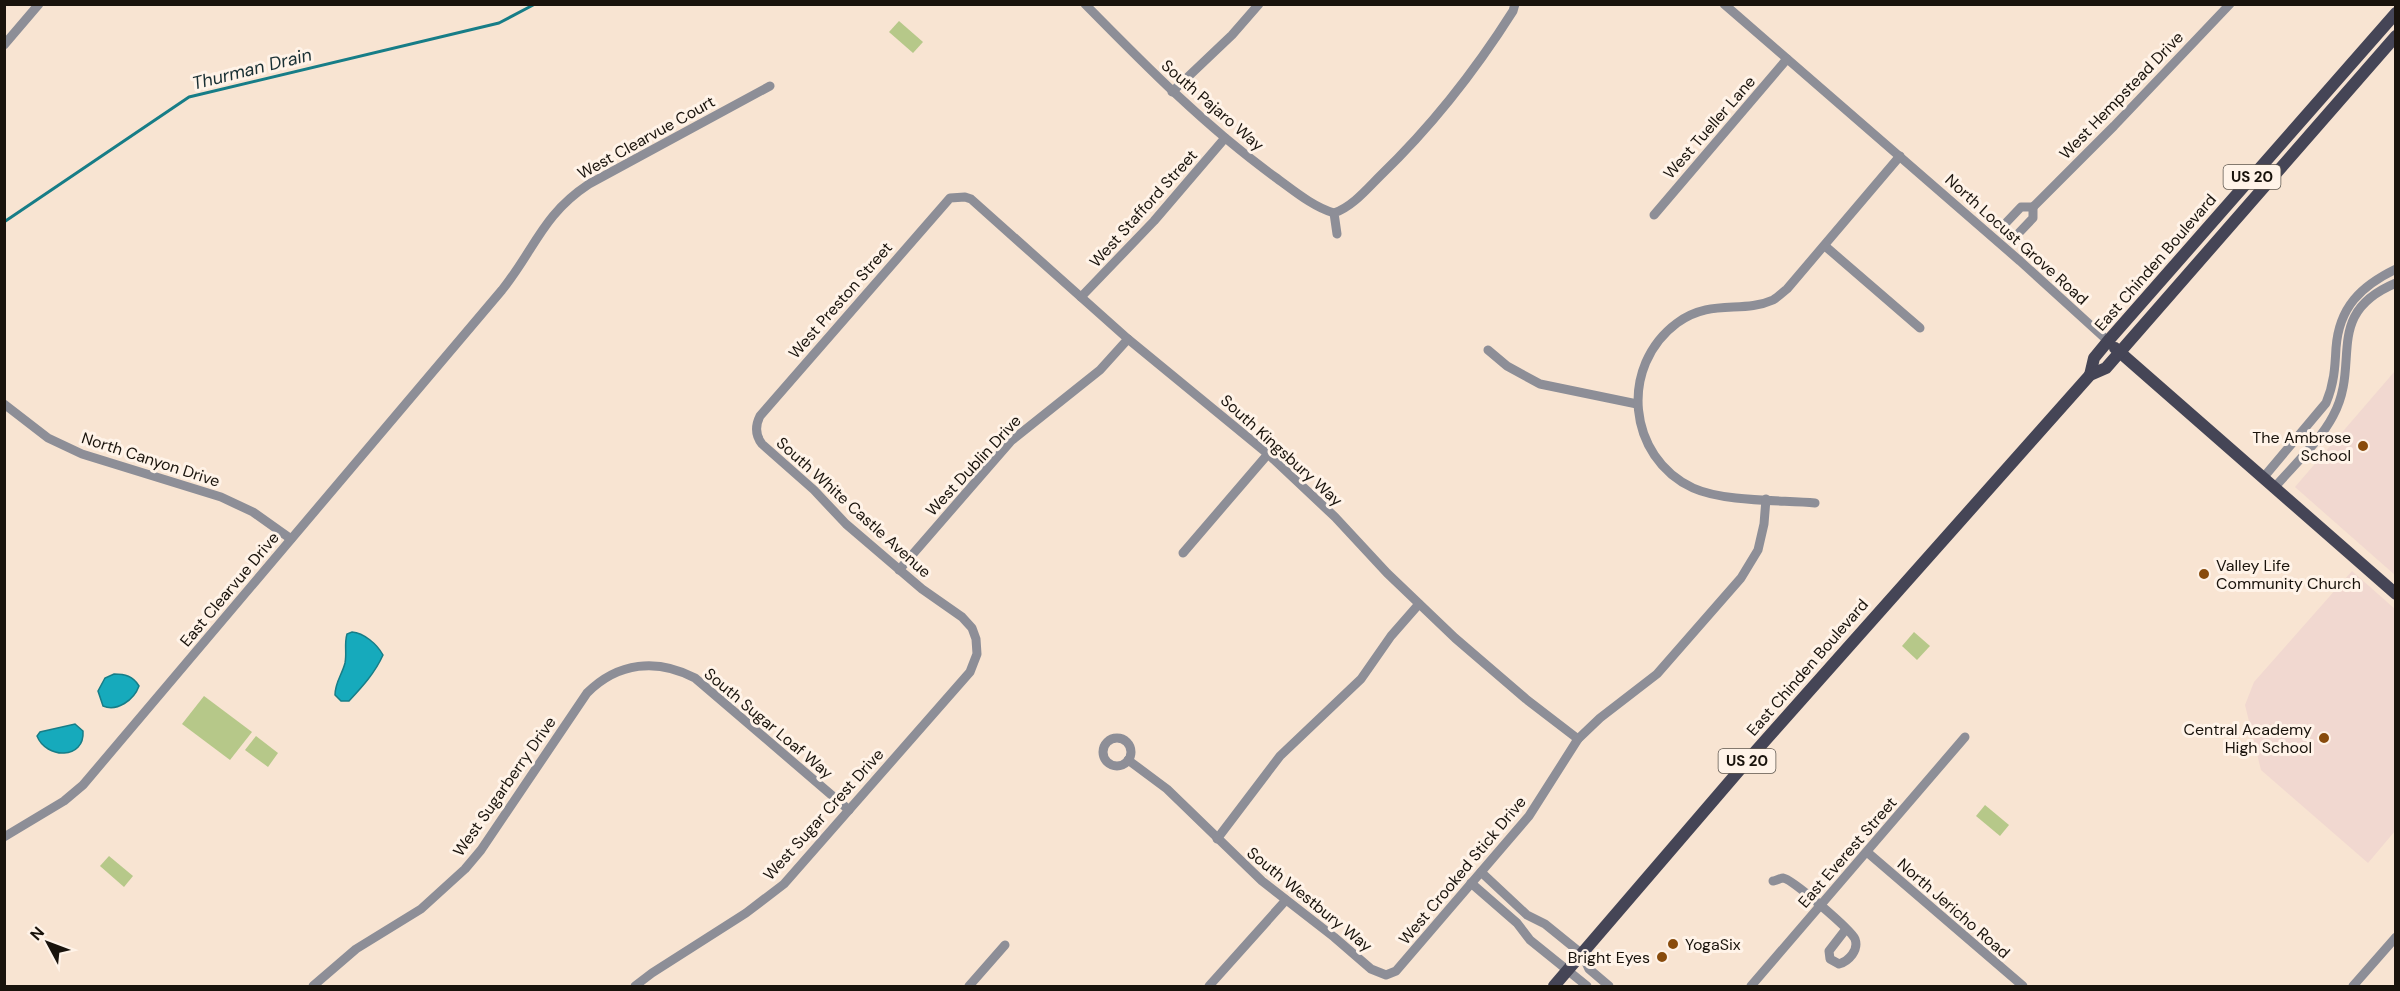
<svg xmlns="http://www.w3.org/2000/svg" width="2400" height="991" viewBox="0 0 2400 991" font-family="'DM Sans',sans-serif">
<rect width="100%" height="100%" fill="#f8e4d2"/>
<g fill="#f1d8d0">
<polygon points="2395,371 2395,575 2295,487"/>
<polygon points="2352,571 2395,609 2395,831 2368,863 2261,770 2245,705 2254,682"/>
</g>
<g fill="#b6c889">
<polygon points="899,21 923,42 913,53 889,32"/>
<polygon points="1914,632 1930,646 1917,660 1902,646"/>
<polygon points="204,696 252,732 230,760 182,724"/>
<polygon points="256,736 278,753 268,767 245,750"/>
<polygon points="1985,805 2009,825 2000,836 1976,816"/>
<polygon points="109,856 133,876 124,887 100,866"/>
</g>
<g fill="#16aabc" stroke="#177d87" stroke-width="1.5">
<path d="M 352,632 C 364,633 377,644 383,655 C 375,673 362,687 349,701 L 341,701 L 335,695 C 335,682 342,675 345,663 C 347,653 344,644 347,634 Z"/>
<path d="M 114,674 C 125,674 133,676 139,686 C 134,700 117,712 103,706 L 98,691 L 105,678 Z"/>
<path d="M 75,724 L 83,731 C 85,760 46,759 37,736 L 40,732 Z"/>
</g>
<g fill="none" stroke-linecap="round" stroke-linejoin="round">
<polyline stroke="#177d87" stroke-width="3" points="4,222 189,97 499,23 535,4"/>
<g stroke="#8d8e97" stroke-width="9">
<path d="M 1085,4 C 1146,66 1205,126 1275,177 C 1293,190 1313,207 1334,213"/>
<polyline points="1724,4 2020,261 2108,341"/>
<polyline points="4,45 39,4"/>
<polyline points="1172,92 1232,35 1259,4"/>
<polygon points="2021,207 2033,207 2033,218 2014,238 2006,235 2002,227"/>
<polyline points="2033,207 2114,126 2230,4"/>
<polyline points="1654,215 1787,59"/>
<path d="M 1337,234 L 1334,213 C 1352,207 1367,189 1380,176 C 1432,126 1475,71 1513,11 L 1515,4"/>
<polyline points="1825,246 1920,328"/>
<polyline points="1081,297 1154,221 1225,138"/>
<polyline points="1488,350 1507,366 1540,384 1637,404"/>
<polyline points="4,404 48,438 82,454 221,497 253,512 291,539"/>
<path d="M 2263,478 L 2326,403 C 2334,384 2335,368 2336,348 C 2339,307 2361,286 2396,269"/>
<path d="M 2274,488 C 2293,466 2320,441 2333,416 C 2362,363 2322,314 2396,283"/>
<path d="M 1815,503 C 1781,500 1724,502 1693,488 C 1627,457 1619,366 1677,323 C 1711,298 1742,314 1773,300 C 1778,297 1783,292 1787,289 L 1900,156"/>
<polyline points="1183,553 1268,454"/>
<polyline points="899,570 1011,441 1100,370 1128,339"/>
<circle cx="1117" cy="752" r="14"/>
<polyline points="1128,760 1167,789 1262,881 1334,937 1371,969 1386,975 1396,971 1529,816 1578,739 1600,718 1657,674 1741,578 1758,550 1764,524 1766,499"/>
<path d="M 4,837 L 64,801 L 83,785 L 502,290 C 535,249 542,215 589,184 L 770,86"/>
<polyline points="1217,839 1280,756 1361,679 1391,636 1419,604"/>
<polyline points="1867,852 2023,986"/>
<polyline points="1481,872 1527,915 1545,924 1582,954 1589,969 1609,986"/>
<path d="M 1773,881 C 1775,881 1781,878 1783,878 C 1792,879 1851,930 1855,939 C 1859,950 1849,961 1839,964 L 1830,959 L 1829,951 L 1846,929"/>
<polyline points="1471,883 1517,923 1530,940 1587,986"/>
<path d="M 313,986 L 356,949 L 421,909 L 465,869 L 481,850 L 587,693 C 618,662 657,658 695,678 L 849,810"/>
<path d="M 635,986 L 652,973 L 746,913 L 784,884 L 970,672 L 977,654 L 976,639 L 972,628 L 962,617 L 922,589 L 846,524 L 814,490 L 762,444 C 755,435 755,426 760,416 L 950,198 L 965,197 L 971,199 L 1128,339 L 1268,454 L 1335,517 L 1387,573 L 1455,638 L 1526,699 L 1578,739"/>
<polyline points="969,986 1005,945"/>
<polyline points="1209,986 1286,900"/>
<polyline points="1751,986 1965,737"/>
<polyline points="2353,986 2396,937"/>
</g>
<g stroke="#454556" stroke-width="12">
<polyline points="2115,348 2396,594"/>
<polyline points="2090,375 2094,358 2108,341 2396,13"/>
<polyline points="1554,986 1755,752 2090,375 2106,368 2396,36"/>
</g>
</g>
<g fill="#884b0c" stroke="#fff3e8" stroke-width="2">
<circle cx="2363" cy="446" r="6"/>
<circle cx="2204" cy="574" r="6"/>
<circle cx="2324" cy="738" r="6"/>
<circle cx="1673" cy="944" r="6"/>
<circle cx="1662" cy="957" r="6"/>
</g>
<g text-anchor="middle" stroke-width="6" stroke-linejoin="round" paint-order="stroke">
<g fill="#fff3e8" stroke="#5e564e" stroke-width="1.5">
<rect x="2223.5" y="165" width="57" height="24" rx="4.5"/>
<rect x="1718.5" y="749" width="57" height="24" rx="4.5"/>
</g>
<g font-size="15" font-weight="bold" fill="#19130c">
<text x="2252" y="182">US 20</text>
<text x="1747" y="766">US 20</text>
</g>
<g font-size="16" fill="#19130c" stroke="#fff3e8">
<text transform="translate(2121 95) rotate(-46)" y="6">West Hempstead Drive</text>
<text transform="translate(1213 105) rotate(41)" y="6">South Pajaro Way</text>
<text transform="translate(1709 127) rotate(-49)" y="6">West Tueller Lane</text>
<text transform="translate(646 137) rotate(-29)" y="6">West Clearvue Court</text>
<text transform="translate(1143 208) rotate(-48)" y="6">West Stafford Street</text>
<text transform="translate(2017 239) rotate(42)" y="6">North Locust Grove Road</text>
<text transform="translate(2155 262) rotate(-49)" y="6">East Chinden Boulevard</text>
<text transform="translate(840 300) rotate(-49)" y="6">West Preston Street</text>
<text transform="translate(1282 450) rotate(42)" y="6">South Kingsbury Way</text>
<text transform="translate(151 459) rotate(18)" y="6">North Canyon Drive</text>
<text transform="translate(973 465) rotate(-47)" y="6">West Dublin Drive</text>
<text transform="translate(854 507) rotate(42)" y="6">South White Castle Avenue</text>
<text transform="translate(229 589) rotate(-50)" y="6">East Clearvue Drive</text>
<text transform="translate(1807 667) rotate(-49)" y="6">East Chinden Boulevard</text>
<text transform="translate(769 723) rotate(40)" y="6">South Sugar Loaf Way</text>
<text transform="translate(504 786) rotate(-55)" y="6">West Sugarberry Drive</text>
<text transform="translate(823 814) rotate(-48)" y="6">West Sugar Crest Drive</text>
<text transform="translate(1847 852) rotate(-49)" y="6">East Everest Street</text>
<text transform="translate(1462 870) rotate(-50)" y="6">West Crooked Stick Drive</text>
<text transform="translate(1310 899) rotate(39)" y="6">South Westbury Way</text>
<text transform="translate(1954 908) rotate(41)" y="6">North Jericho Road</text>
</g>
<g font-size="16" fill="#19130c" stroke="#fff3e8" text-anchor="end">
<text x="2351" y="443">The Ambrose<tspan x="2351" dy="18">School</tspan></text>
<text x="2216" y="571" text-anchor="start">Valley Life<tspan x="2216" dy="18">Community Church</tspan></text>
<text x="2312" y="735">Central Academy<tspan x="2312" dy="18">High School</tspan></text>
<text x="1685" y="950" text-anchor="start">YogaSix</text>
<text x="1650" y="963">Bright Eyes</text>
</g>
<g font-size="18" font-style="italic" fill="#192f33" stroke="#fff3e8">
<text transform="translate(252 69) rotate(-14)" y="6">Thurman Drain</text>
</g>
</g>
<rect width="2400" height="991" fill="none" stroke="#19130c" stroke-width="12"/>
<g transform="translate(48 943) rotate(311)" stroke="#fff3e8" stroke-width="4.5" paint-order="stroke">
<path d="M0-4.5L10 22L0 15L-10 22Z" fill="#19130c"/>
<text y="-9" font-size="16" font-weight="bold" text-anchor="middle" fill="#19130c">N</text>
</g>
</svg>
